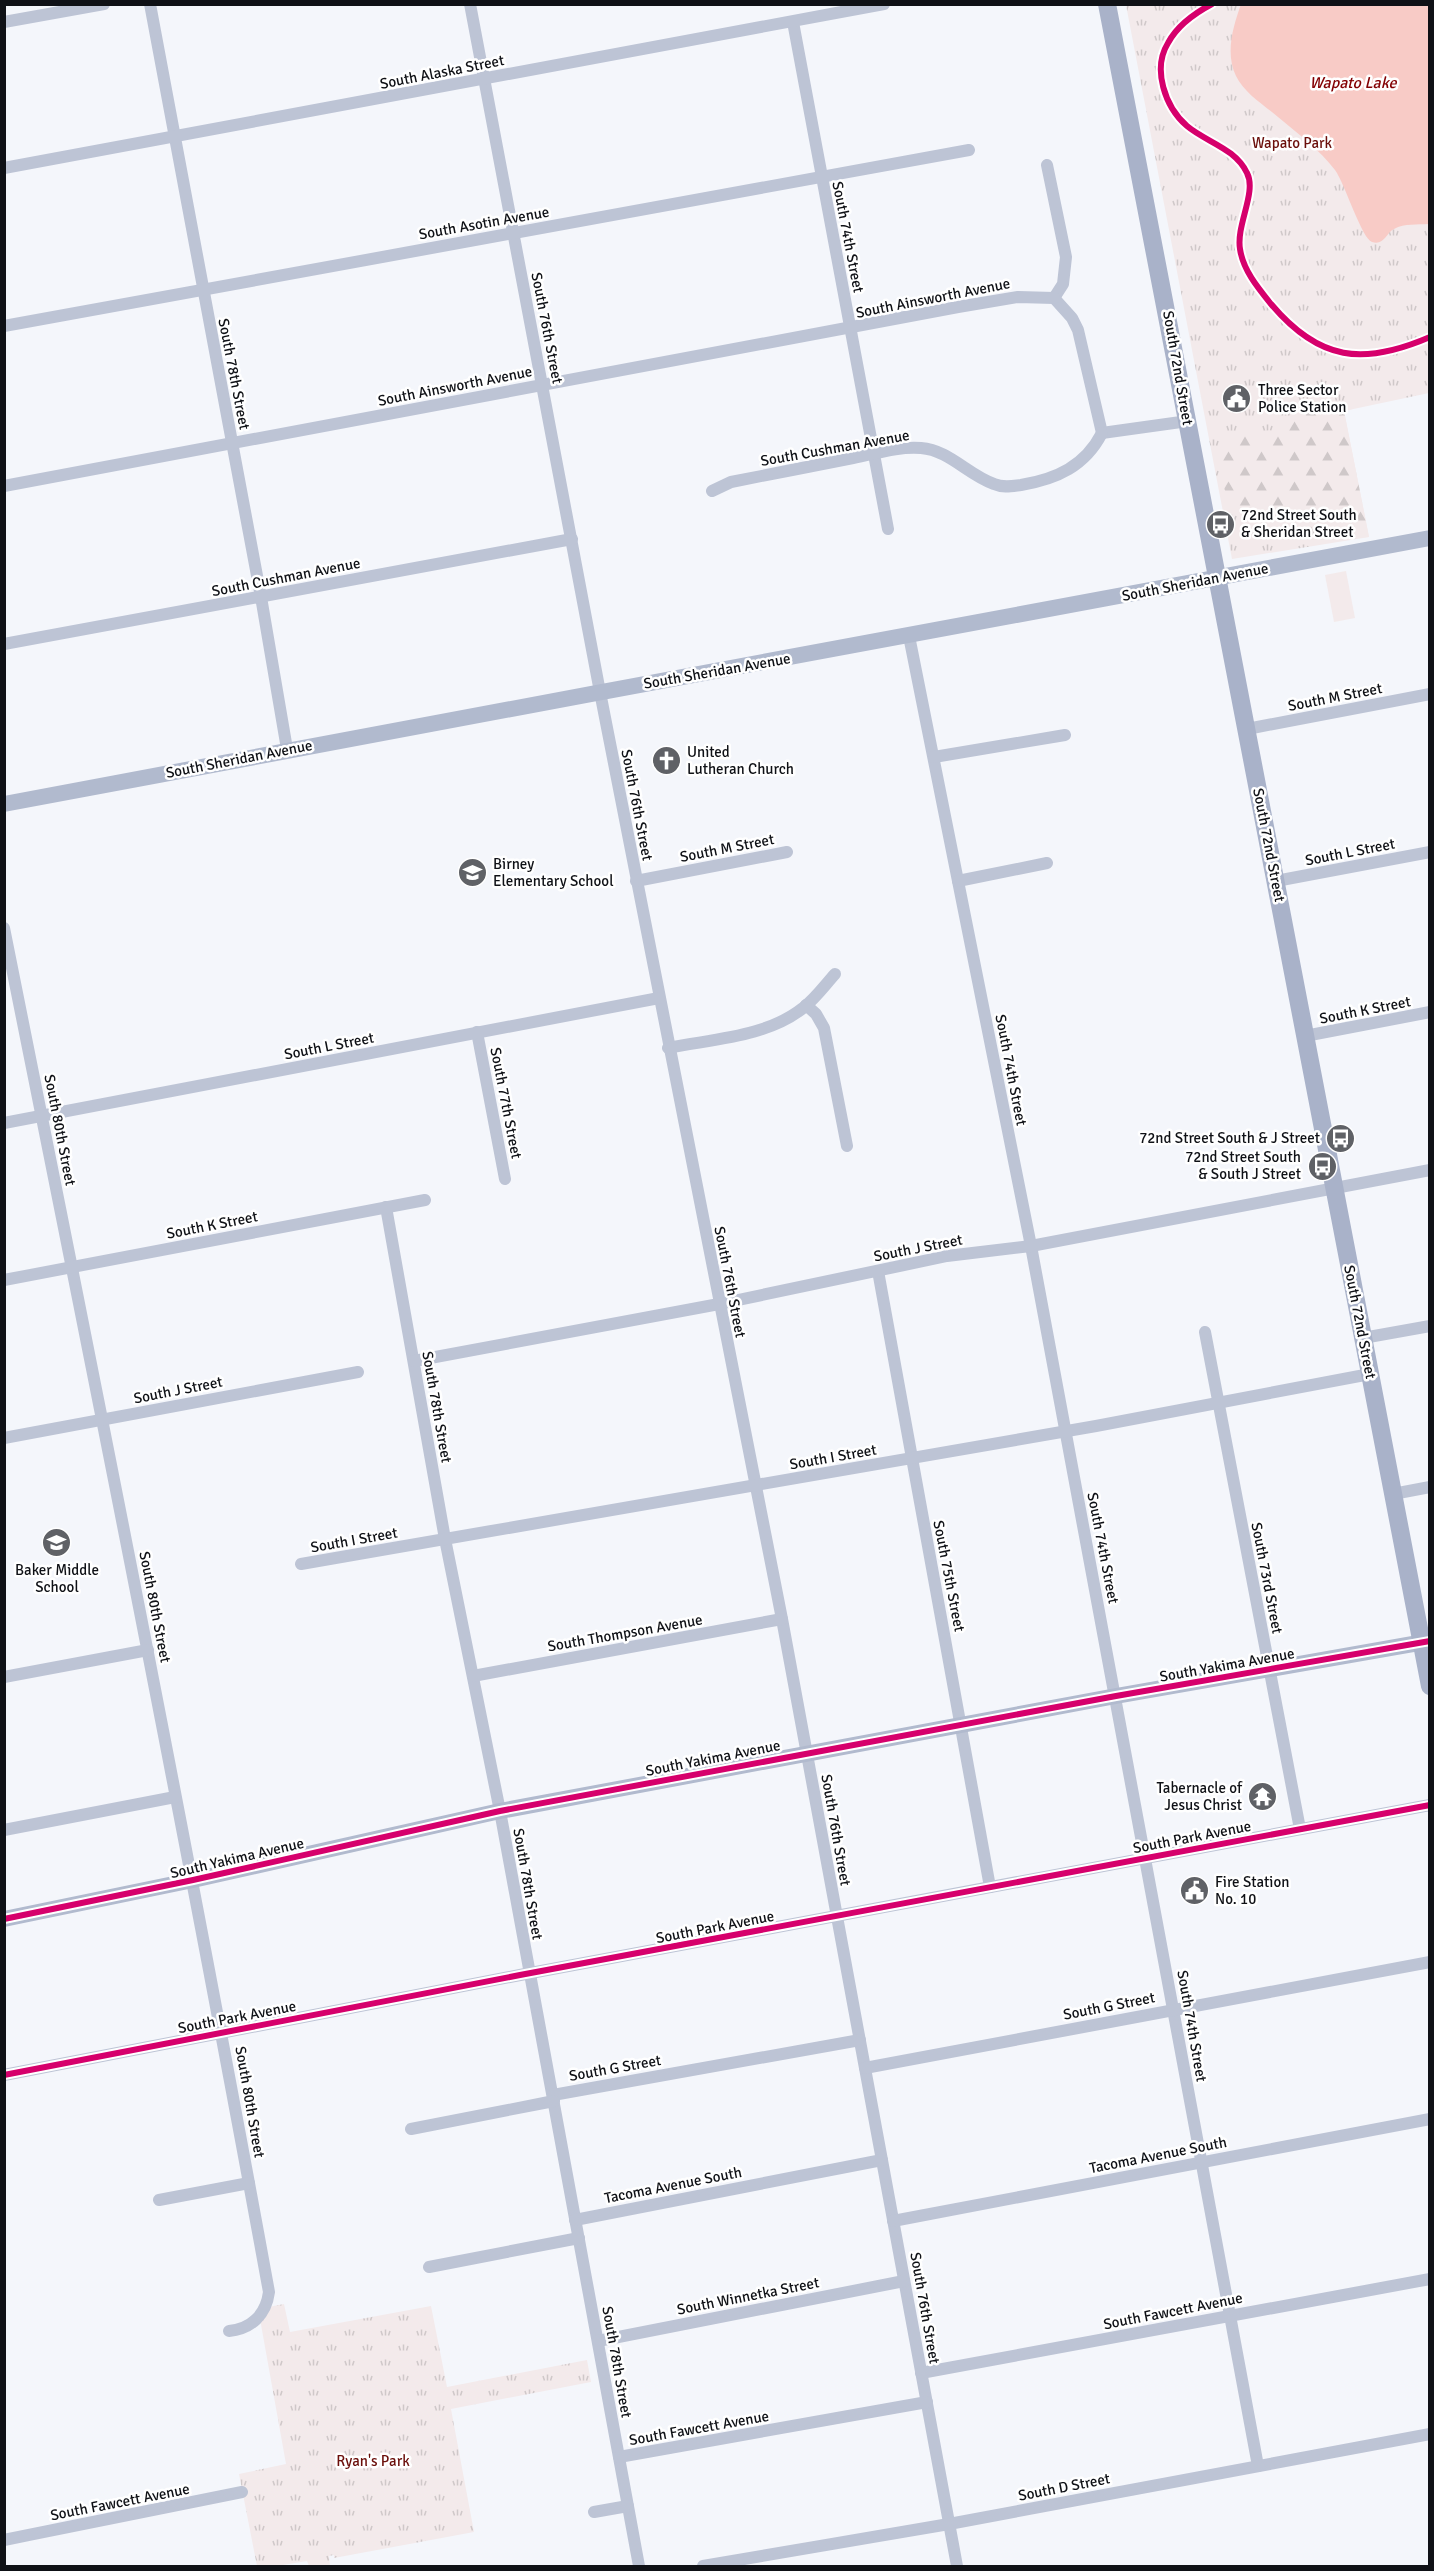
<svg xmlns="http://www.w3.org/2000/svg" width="1434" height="2571" viewBox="0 0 1434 2571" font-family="Signika,sans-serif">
<defs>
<pattern id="grass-tufts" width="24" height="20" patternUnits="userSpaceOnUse" patternTransform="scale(1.5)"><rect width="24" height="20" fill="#f3eaeb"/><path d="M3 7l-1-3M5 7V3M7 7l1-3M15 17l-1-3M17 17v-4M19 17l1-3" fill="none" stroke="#cfc8c9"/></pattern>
<pattern id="forest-firs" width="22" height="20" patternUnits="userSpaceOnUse" patternTransform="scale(1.5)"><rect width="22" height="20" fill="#f3eaeb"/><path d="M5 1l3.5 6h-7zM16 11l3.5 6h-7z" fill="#cfc8c9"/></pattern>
</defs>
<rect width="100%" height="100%" fill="#f4f6fb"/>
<g fill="url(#grass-tufts)">
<polygon points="1126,5 1429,5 1429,393 1344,411 1369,537 1232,559"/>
<polygon points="284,2304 290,2332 431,2306 447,2387 587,2360 591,2382 451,2409 474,2532 334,2558 334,2555 329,2556 330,2566 309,2566 307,2561 277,2566 257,2566 239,2474 286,2464 260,2319 269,2307"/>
</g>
<path fill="url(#forest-firs)" d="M 1313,398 L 1331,400 L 1353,409 L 1344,411 L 1369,537 L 1325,540 L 1313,536 L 1297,519 L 1284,512 L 1235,509 C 1223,490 1212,463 1220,440 L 1246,432 L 1281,430 L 1293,424 L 1300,403 Z"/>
<polygon fill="#f3eaeb" points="1346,571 1355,618 1334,622 1325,575"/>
<path fill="#f8cbc6" d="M 1241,4 L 1429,5 L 1429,224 C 1417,225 1405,223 1394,229 C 1386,233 1384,246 1372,242 C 1362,239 1345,184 1335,170 C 1320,150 1297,133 1278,117 C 1264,105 1244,93 1236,76 C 1225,53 1233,27 1241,4 Z"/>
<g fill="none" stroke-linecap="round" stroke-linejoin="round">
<g stroke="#bdc4d5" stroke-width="12">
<polyline points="150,4 261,597 287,749"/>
<polyline points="470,4 600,692 782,1619 957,2566"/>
<polyline points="4,22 104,4"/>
<polyline points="793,22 888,529"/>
<polyline points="1047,165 1066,257 1063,284 1054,298"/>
<polyline points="4,168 884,4"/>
<polyline points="1054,298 1072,318 1078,330 1102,433"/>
<polyline points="4,326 969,150"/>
<polyline points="1102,433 1188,421"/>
<polyline points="4,486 958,307 1018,297 1054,298"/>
<path d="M 712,491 L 731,482 C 772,474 812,466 853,458 C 874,454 899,446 921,448 C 949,450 968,475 994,484 C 1003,488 1012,486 1021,485 C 1057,479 1085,466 1102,433"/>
<polyline points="909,636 1031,1246 1258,2466"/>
<polyline points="4,644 572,539"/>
<polyline points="1247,729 1430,694"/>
<polyline points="934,757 1065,735"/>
<polyline points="636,881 787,852"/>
<polyline points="958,881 1047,863"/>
<polyline points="1276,881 1430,852"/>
<path d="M 4,928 C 95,1382 186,1837 269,2292 C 266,2315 251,2329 229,2331"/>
<polyline points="806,1005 816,1014 824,1028 847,1146"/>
<polyline points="477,1032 505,1179"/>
<polyline points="1305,1036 1430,1012"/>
<path d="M 668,1048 C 712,1039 767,1037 803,1008 C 815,999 825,985 835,974"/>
<polyline points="4,1123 659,998"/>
<polyline points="386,1207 445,1539 500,1811 639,2566"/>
<polyline points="878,1271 990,1887"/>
<polyline points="4,1280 425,1200"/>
<polyline points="1205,1332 1300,1829"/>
<polyline points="1363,1338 1430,1326"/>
<polyline points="414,1361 719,1304 947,1256 1031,1246 1430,1170"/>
<polyline points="4,1438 358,1372"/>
<polyline points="1393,1494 1430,1487"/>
<polyline points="301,1564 1096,1426 1370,1374"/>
<polyline points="473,1676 782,1619"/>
<polyline points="4,1677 148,1650"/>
<polyline points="4,1830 175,1797"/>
<polyline points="865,2068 1430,1962"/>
<polyline points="4,2075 520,1975 1430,1805"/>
<polyline points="553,2095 860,2040"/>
<polyline points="411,2129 554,2101"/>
<polyline points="159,2200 249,2183"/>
<polyline points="575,2220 882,2160"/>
<polyline points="893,2221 1430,2119"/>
<polyline points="429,2267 579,2238"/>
<polyline points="598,2341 904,2281"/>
<polyline points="921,2373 1430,2279"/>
<polyline points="619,2457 927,2402"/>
<polyline points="594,2512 628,2506"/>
<polyline points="4,2540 242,2492"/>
<polyline points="703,2566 949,2524 1430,2434"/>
</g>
<g stroke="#b1bace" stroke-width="16">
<path d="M 4,804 C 479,714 955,627 1430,538"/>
<polyline points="4,1919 193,1880 500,1811 1116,1696 1430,1641"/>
</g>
<polyline stroke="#a9b2c9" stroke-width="18" points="1107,4 1430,1686"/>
<defs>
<g id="cycleway">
<path d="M 1212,4 C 1195,13 1177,26 1168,43 C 1152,69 1165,107 1187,126 C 1206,142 1235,148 1247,173 C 1257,192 1236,225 1240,249 C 1243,270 1258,288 1271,304 C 1319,361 1363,366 1430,337"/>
<polyline points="4,1919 193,1880 500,1811 1116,1696 1430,1641"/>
<polyline points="4,2075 520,1975 1430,1805"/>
</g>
</defs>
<use href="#cycleway" stroke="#fff" stroke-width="10"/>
<use href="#cycleway" stroke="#d6006c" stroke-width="6"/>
</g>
<defs>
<symbol id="civic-disc" viewBox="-11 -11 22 22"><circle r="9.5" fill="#5f6166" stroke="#fff"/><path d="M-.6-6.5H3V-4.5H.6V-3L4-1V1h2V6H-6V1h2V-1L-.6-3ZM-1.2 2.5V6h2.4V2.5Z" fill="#fff"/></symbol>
<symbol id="bus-disc" viewBox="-11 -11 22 22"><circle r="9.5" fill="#5f6166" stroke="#fff"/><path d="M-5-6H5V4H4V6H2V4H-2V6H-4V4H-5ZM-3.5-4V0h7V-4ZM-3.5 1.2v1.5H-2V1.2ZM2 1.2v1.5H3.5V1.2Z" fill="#fff"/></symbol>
<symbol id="church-disc" viewBox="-11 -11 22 22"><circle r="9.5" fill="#5f6166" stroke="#fff"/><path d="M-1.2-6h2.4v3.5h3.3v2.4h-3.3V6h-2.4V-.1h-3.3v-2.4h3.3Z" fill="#fff"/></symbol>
<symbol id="school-disc" viewBox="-11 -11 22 22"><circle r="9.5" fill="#5f6166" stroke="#fff"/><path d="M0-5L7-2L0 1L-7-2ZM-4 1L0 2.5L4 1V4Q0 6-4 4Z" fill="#fff"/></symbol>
<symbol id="temple-disc" viewBox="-11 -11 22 22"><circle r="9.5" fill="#5f6166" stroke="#fff"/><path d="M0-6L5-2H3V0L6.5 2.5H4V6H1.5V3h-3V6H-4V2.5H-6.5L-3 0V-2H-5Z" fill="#fff"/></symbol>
</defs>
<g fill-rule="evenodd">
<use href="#civic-disc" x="1220" y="382" width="33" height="33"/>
<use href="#bus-disc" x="1204" y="508" width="33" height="33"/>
<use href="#church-disc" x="650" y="744" width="33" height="33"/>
<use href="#school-disc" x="456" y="856" width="33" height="33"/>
<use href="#bus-disc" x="1324" y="1122" width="33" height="33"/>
<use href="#bus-disc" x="1306" y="1150" width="33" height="33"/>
<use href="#school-disc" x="40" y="1526" width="33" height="33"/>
<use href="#temple-disc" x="1246" y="1780" width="33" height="33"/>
<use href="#civic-disc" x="1178" y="1874" width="33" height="33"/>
</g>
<g text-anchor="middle" stroke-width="5" stroke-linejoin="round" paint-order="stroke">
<g font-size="15" fill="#0f1116" stroke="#fff">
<text transform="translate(442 72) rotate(-11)" y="5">South Alaska Street</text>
<text transform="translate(484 223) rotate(-10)" y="5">South Asotin Avenue</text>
<text transform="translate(848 237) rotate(79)" y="5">South 74th Street</text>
<text transform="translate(933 298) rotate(-11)" y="5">South Ainsworth Avenue</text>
<text transform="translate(547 328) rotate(79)" y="5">South 76th Street</text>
<text transform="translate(1178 368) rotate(80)" y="5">South 72nd Street</text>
<text transform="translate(234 374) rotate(79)" y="5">South 78th Street</text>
<text transform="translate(455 386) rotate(-11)" y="5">South Ainsworth Avenue</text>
<text transform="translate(835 448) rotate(-10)" y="5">South Cushman Avenue</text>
<text transform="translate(286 577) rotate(-11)" y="5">South Cushman Avenue</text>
<text transform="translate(1195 582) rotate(-11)" y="5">South Sheridan Avenue</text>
<text transform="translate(717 671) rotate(-10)" y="5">South Sheridan Avenue</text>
<text transform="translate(1335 697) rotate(-11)" y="5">South M Street</text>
<text transform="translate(239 759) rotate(-11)" y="5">South Sheridan Avenue</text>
<text transform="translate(637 805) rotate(79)" y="5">South 76th Street</text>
<text transform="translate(1269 845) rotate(79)" y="5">South 72nd Street</text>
<text transform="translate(727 848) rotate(-11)" y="5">South M Street</text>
<text transform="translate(1350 852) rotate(-11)" y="5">South L Street</text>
<text transform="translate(1365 1010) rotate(-11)" y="5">South K Street</text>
<text transform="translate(329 1046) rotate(-11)" y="5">South L Street</text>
<text transform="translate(1011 1070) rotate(79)" y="5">South 74th Street</text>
<text transform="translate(506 1103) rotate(79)" y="5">South 77th Street</text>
<text transform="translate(60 1130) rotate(79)" y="5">South 80th Street</text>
<text transform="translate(212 1225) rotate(-11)" y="5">South K Street</text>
<text transform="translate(918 1248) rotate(-11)" y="5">South J Street</text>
<text transform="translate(730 1282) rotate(79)" y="5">South 76th Street</text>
<text transform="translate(1360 1322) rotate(79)" y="5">South 72nd Street</text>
<text transform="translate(178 1390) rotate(-11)" y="5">South J Street</text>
<text transform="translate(437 1407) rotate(80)" y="5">South 78th Street</text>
<text transform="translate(833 1457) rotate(-10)" y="5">South I Street</text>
<text transform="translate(354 1540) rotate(-10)" y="5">South I Street</text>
<text transform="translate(1103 1548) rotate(79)" y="5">South 74th Street</text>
<text transform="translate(949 1576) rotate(79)" y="5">South 75th Street</text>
<text transform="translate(1267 1578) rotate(79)" y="5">South 73rd Street</text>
<text transform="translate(155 1607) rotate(79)" y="5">South 80th Street</text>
<text transform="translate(625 1633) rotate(-10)" y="5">South Thompson Avenue</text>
<text transform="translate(1227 1665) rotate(-10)" y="5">South Yakima Avenue</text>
<text transform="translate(713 1758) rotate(-11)" y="5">South Yakima Avenue</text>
<text transform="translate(836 1830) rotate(80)" y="5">South 76th Street</text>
<text transform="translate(1192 1837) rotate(-11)" y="5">South Park Avenue</text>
<text transform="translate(237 1858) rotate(-13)" y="5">South Yakima Avenue</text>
<text transform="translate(528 1884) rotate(80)" y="5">South 78th Street</text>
<text transform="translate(715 1927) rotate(-11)" y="5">South Park Avenue</text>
<text transform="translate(1109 2006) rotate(-11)" y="5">South G Street</text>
<text transform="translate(237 2017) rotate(-11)" y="5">South Park Avenue</text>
<text transform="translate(1192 2026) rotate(80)" y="5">South 74th Street</text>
<text transform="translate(615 2068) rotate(-10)" y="5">South G Street</text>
<text transform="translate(250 2102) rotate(80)" y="5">South 80th Street</text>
<text transform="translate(1158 2155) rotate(-11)" y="5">Tacoma Avenue South</text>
<text transform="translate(673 2185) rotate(-11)" y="5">Tacoma Avenue South</text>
<text transform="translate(748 2296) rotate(-11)" y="5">South Winnetka Street</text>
<text transform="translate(925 2308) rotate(80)" y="5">South 76th Street</text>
<text transform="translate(1173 2311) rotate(-11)" y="5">South Fawcett Avenue</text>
<text transform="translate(617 2362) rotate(80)" y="5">South 78th Street</text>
<text transform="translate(699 2428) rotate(-10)" y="5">South Fawcett Avenue</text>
<text transform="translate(1064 2487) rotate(-11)" y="5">South D Street</text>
<text transform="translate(120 2502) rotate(-11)" y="5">South Fawcett Avenue</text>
</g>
<g font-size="15" fill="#6b0f0b" stroke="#fff">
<text x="1292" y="148">Wapato Park</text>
<text x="373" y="2466">Ryan's Park</text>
</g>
<g font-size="15" fill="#0f1116" stroke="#fff" text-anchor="start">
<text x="1258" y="395">Three Sector<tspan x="1258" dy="17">Police Station</tspan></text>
<text x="1241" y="520">72nd Street South<tspan x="1241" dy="17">&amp; Sheridan Street</tspan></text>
<text x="687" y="757">United<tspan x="687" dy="17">Lutheran Church</tspan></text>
<text x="493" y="869">Birney<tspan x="493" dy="17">Elementary School</tspan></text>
<text x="1320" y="1143" text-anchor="end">72nd Street South &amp; J Street</text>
<text x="1301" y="1162" text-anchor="end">72nd Street South<tspan x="1301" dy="17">&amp; South J Street</tspan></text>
<text x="57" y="1575" text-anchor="middle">Baker Middle<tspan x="57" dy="17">School</tspan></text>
<text x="1242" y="1793" text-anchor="end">Tabernacle of<tspan x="1242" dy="17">Jesus Christ</tspan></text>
<text x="1215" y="1887">Fire Station<tspan x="1215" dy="17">No. 10</tspan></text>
</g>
<g font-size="16" font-style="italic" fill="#830003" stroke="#fff">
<text x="1353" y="88">Wapato Lake</text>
</g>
</g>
<rect width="1434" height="2571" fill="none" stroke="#0f1116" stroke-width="12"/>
</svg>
